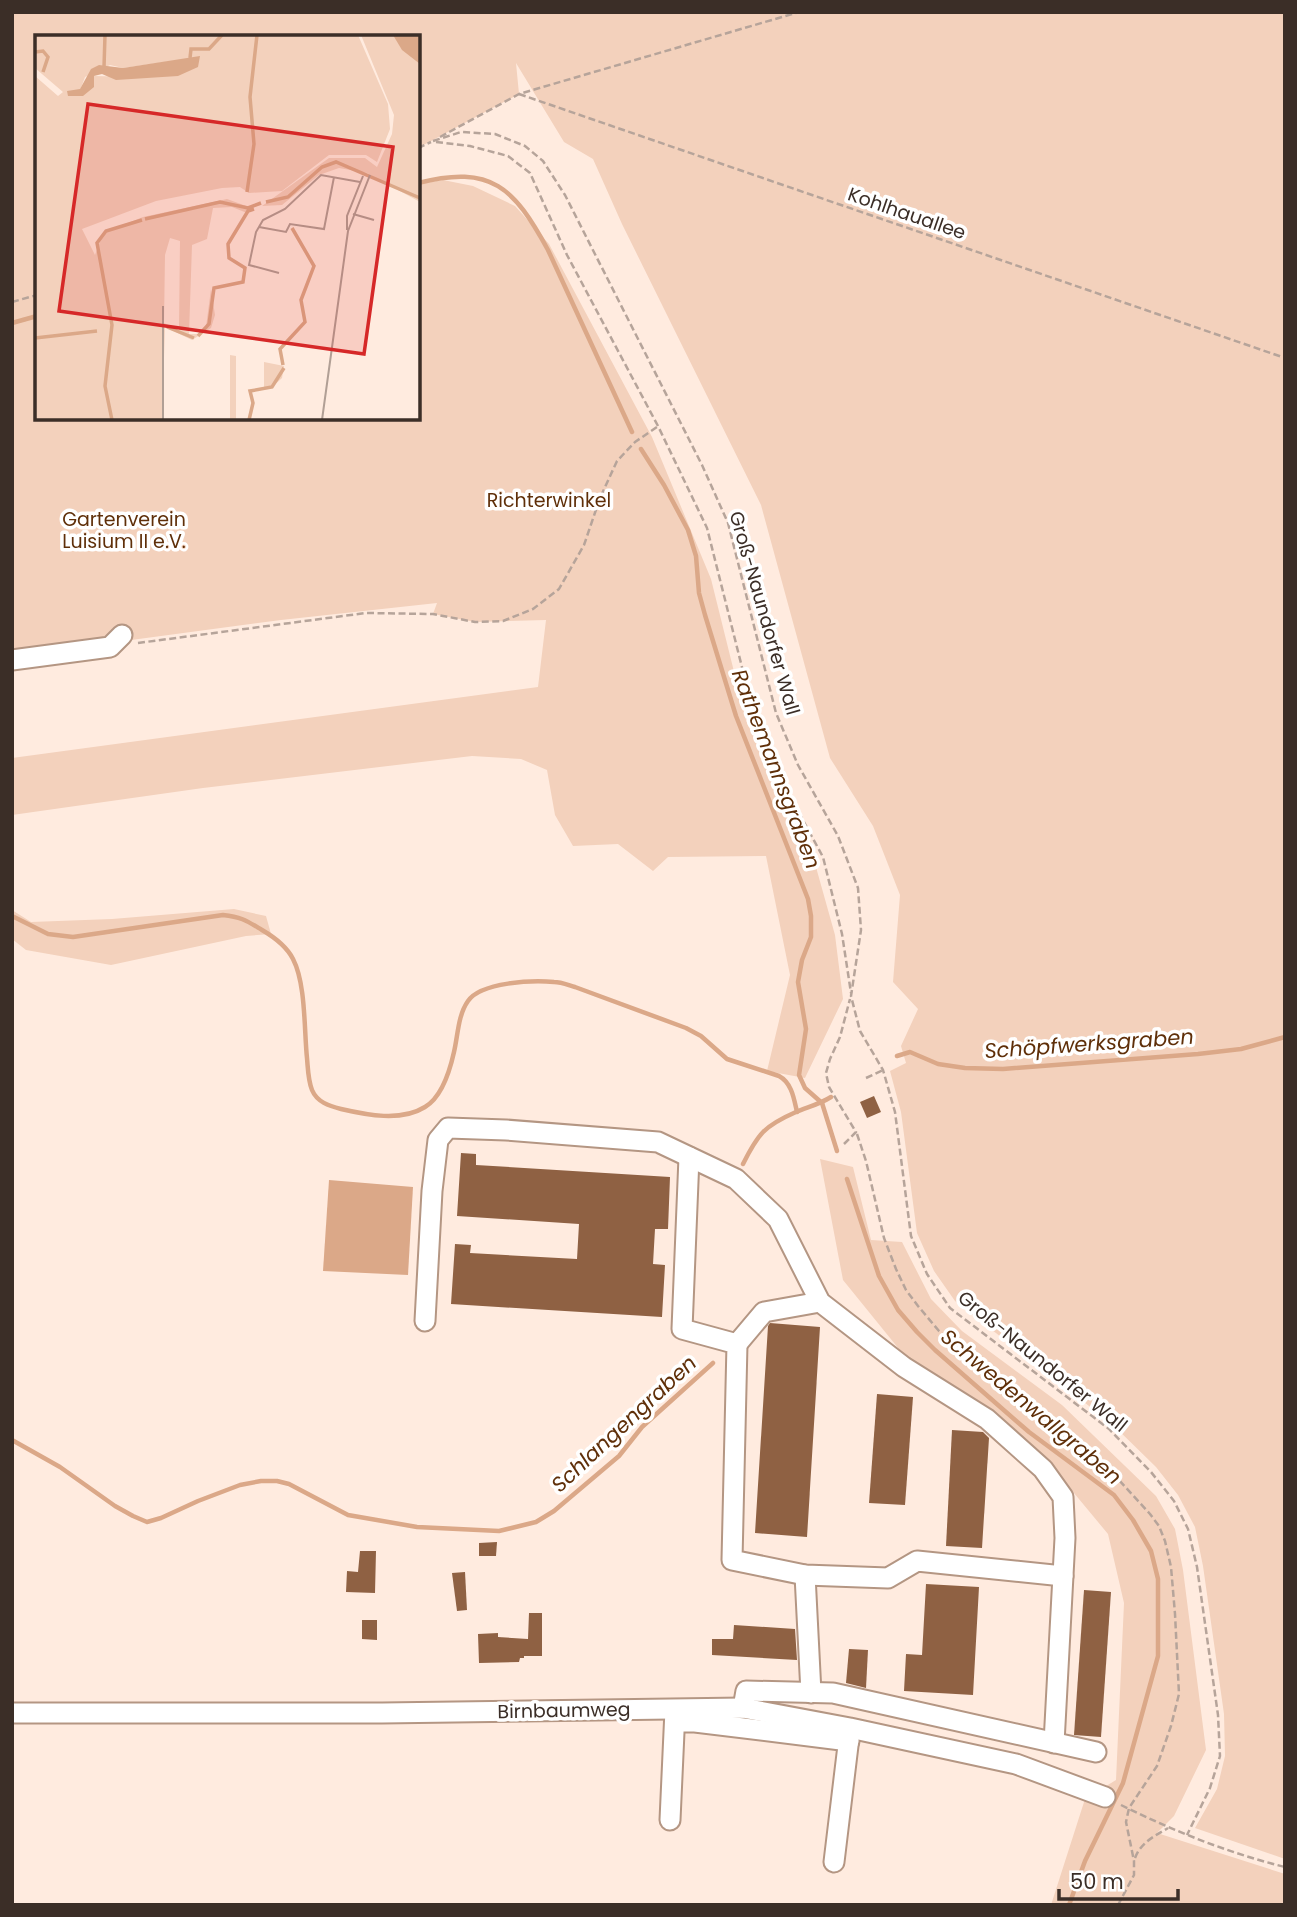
<svg xmlns="http://www.w3.org/2000/svg" width="1297" height="1917" viewBox="0 0 1297 1917" font-family="Poppins,sans-serif">
<rect width="100%" height="100%" fill="#ffebdf"/>
<g fill="#f3d1bc">
<polygon points="12,12 1285,12 1285,1859 1195,1828 1217,1789 1225,1756 1224,1714 1203,1566 1195,1527 1178,1495 1156,1467 1112,1424 955,1301 934,1271 917,1233 901,1112 890,1071 906,1063 901,1046 918,1009 893,982 900,895 873,826 830,758 761,505 622,224 593,159 564,142 516,63 519,94 418,148 418,37 37,37 37,418 418,418 418,184 443,180 473,186 515,206 549,244 652,437 711,579 746,720 777,791 814,860 835,935 843,999 805,1078 767,1071 790,975 766,856 668,857 653,871 618,844 573,846 555,815 547,770 521,759 472,756 203,788 12,815 12,758 538,687 546,620 475,622 433,614 437,603 281,620 12,656"/>
<polygon points="234,909 266,916 271,934 246,936 111,965 26,950 12,939 12,910 31,922 112,919"/>
<polygon points="820,1159 853,1167 871,1240 902,1242 931,1299 962,1331 1062,1405 1156,1496 1175,1529 1183,1570 1206,1750 1174,1816 1157,1833 1285,1874 1285,1905 1051,1905 1085,1799 1116,1780 1124,1603 1108,1534 1064,1481 920,1375 843,1280"/>
</g>
<polygon fill="#dba888" points="329,1180 413,1187 408,1275 323,1271"/>
<g fill="none" stroke-linecap="round" stroke-linejoin="round">
<g stroke="#dba888" stroke-width="4.5">
<path d="M 418,183 C 492,164 514,188 548,250 L 632,432"/>
<polyline points="12,323 37,316"/>
<polyline points="641,449 664,485 688,530 696,556 699,593 705,615 736,716 808,899 811,916 811,937 802,960 798,982 806,1029 799,1075 805,1088 822,1103"/>
<path d="M 12,916 L 48,934 L 73,937 L 223,915 C 242,917 247,921 262,930 C 274,937 287,947 293,959 C 306,984 304,1030 307,1058 C 308,1069 308,1080 312,1090 C 317,1102 329,1106 341,1109 C 367,1115 401,1122 425,1107 C 442,1097 450,1070 454,1052 C 458,1035 458,1015 468,1001 C 481,982 533,980 554,982 C 561,982 568,985 575,987 L 686,1028 L 701,1036 L 727,1059 L 779,1076 C 792,1083 794,1099 797,1112"/>
<polyline points="897,1056 910,1052 938,1064 965,1068 1003,1069 1198,1054 1241,1049 1285,1037"/>
<polyline points="822,1103 837,1151"/>
<path d="M 743,1164 C 758,1134 764,1126 796,1112 C 808,1107 820,1104 831,1097"/>
<polyline points="847,1179 879,1276 898,1310 917,1332 935,1350 1029,1432 1114,1495 1133,1520 1151,1551 1158,1579 1158,1656 1123,1783 1085,1861 1069,1905"/>
<polyline points="12,1440 60,1467 115,1506 133,1516 147,1522 161,1518 198,1501 240,1485 261,1481 277,1481 289,1484 348,1515 417,1527 499,1531 536,1522 554,1511 619,1456 642,1427 713,1363"/>
</g>
</g>
<g fill="#8f6143">
<polygon points="874,1096 881,1112 867,1118 860,1102"/>
<polygon points="461,1153 476,1154 476,1165 670,1177 668,1229 655,1229 653,1264 665,1265 662,1317 451,1304 455,1244 471,1245 470,1253 577,1259 579,1224 457,1216"/>
<polygon points="770,1323 820,1327 807,1537 755,1533 768,1326"/>
<polygon points="877,1394 913,1397 905,1505 869,1503"/>
<polygon points="952,1430 983,1432 989,1438 982,1548 946,1546"/>
<polygon points="497,1542 496,1556 479,1556 479,1543"/>
<polygon points="360,1551 376,1551 375,1593 346,1592 347,1571 358,1572"/>
<polygon points="465,1572 467,1610 457,1611 452,1573"/>
<polygon points="926,1584 979,1587 973,1695 904,1691 906,1654 922,1655"/>
<polygon points="1084,1590 1111,1592 1101,1737 1074,1735"/>
<polygon points="529,1613 542,1613 542,1656 524,1656 524,1658 520,1658 519,1662 479,1663 478,1634 498,1633 498,1637 528,1639"/>
<polygon points="362,1620 377,1620 377,1640 362,1639"/>
<polygon points="734,1625 795,1629 797,1660 712,1655 712,1639 733,1639"/>
<polygon points="849,1649 868,1650 866,1688 846,1683"/>
</g>
<g fill="none" stroke-linecap="round" stroke-linejoin="round">
<defs>
<g id="minor">
<polyline points="12,660 110,647 122,635"/>
<polyline points="689,1157 682,1329 737,1344 732,1560 805,1575 888,1578 917,1561 1063,1576"/>
<polyline points="425,1321 432,1191 438,1140 448,1128 506,1130 658,1142 736,1179 778,1219 820,1302 904,1367 987,1419 1043,1469 1063,1497 1065,1538 1054,1743"/>
<polyline points="737,1344 764,1312 820,1302"/>
<polyline points="805,1575 811,1693"/>
<polyline points="743,1708 746,1691 833,1693 1096,1752"/>
<polyline points="12,1713 382,1713 743,1708 850,1728 1016,1764 1105,1797"/>
<polyline points="675,1722 695,1722 849,1741"/>
<polyline points="670,1820 675,1710"/>
<polyline points="834,1862 850,1729"/>
</g>
</defs>
<use href="#minor" stroke="#b49683" stroke-width="23"/>
<g stroke="#b6a49a" stroke-width="2.5" stroke-dasharray="7 3.5" stroke-linecap="butt">
<polyline points="519,94 1285,358"/>
<polyline points="440,137 519,94 799,12"/>
<polyline points="433,141 461,132 495,134 525,146 543,161 565,195 702,465 728,523 776,713 798,765 838,836 858,888 861,930 851,996 860,1031 883,1070 895,1112 911,1236 927,1274 950,1308 1109,1429 1151,1472 1174,1501 1188,1529 1197,1567 1218,1715 1220,1756 1210,1788 1187,1835"/>
<polyline points="436,142 470,146 508,156 530,173 567,255 658,426 707,528 754,715 787,791 823,857 842,934 851,993"/>
<polyline points="418,148 431,142"/>
<polyline points="12,302 37,295"/>
<polyline points="138,643 366,613 433,614 475,622 503,621 533,609 559,589 584,545 600,498 617,461 635,442 657,427"/>
<polyline points="866,1078 883,1070"/>
<polyline points="857,1134 866,1161 884,1238 896,1269 906,1290 918,1306 939,1331 964,1354 1107,1467 1150,1514 1159,1526 1165,1541 1171,1567 1175,1614 1179,1694 1171,1726 1157,1766 1129,1808 1126,1822 1134,1861 1134,1875 1118,1905"/>
<polyline points="844,1144 856,1132 829,1087 826,1073 830,1059 840,1037 850,999"/>
<path d="M 1121,1805 C 1174,1831 1228,1853 1285,1867"/>
<path d="M 1135,1858 C 1141,1842 1155,1836 1168,1828"/>
</g>
<use href="#minor" stroke="#fff" stroke-width="19"/>
</g>
<g text-anchor="middle" stroke-width="7" stroke-linejoin="round" paint-order="stroke">
<g font-size="19" fill="#3b2e27" stroke="#fff">
<text transform="translate(907 213) rotate(19)" y="7">Kohlhauallee</text>
<text transform="translate(765 613) rotate(74)" y="7">Groß-Naundorfer Wall</text>
<text transform="translate(1043 1361) rotate(39)" y="7">Groß-Naundorfer Wall</text>
<text transform="translate(564 1710) rotate(-1)" y="7">Birnbaumweg</text>
</g>
<g font-size="19" fill="#5f2f09" stroke="#fff">
<text x="549" y="507">Richterwinkel</text>
<text x="124" y="526">Gartenverein<tspan x="124" dy="22">Luisium II e.V.</tspan></text>
</g>
<g font-size="21" font-style="italic" fill="#5f2f09" stroke="#fff">
<text transform="translate(776 769) rotate(69)" y="7">Rathemannsgraben</text>
<text transform="translate(1089 1044) rotate(-4)" y="7">Schöpfwerksgraben</text>
<text transform="translate(1031 1407) rotate(40)" y="7">Schwedenwallgraben</text>
<text transform="translate(624 1424) rotate(-43)" y="7">Schlangengraben</text>
</g>
</g>
<g transform="translate(35 35)">
<rect width="385" height="385" fill="#ffebdf"/>
<path d="M 0,0 L 323,0 L 353,69 L 355,94 L 342,127 L 331,120 L 294,120 L 247,156 L 214,158 L 205,152 L 187,153 L 121,166 L 47,194 L 60,220 L 68,198 L 108,182 L 192,164 L 214,172 L 212,178 L 197,172 L 178,173 L 172,204 L 157,210 L 154,299 L 165,299 L 171,292 L 176,254 L 180,280 L 176,293 L 157,305 L 130,292 L 127,385 L 0,385 L 0,41 L 23,61 L 28,57 L 0,33 ZM 165,22 L 108,42 L 59,41 L 48,60 L 43,61 L 50,42 L 75,30 L 88,33 ZM 135,203 L 145,206 L 144,295 L 129,288 L 130,220 ZM 326,0 L 358,0 L 385,29 L 385,167 L 332,138 L 304,133 L 284,140 L 247,170 L 227,171 L 294,123 L 330,123 L 342,132 L 357,99 L 359,80 ZM 195,320 L 201,321 L 201,385 L 195,385 ZM 229,327 L 249,331 L 247,343 L 235,354 L 229,354 Z" fill="#f3d1bc" fill-rule="evenodd"/>
<path d="M 358,0 L 385,0 L 385,29 L 367,15 ZM 165,21 L 163,32 L 143,41 L 81,45 L 67,39 L 59,41 L 59,52 L 48,61 L 33,61 L 32,56 L 45,54 L 56,34 L 64,30 L 88,33 Z" fill="#dba888"/>
<path fill="none" stroke="#dba888" stroke-width="3.5" d="M 0,17 L 8,16 L 13,22 L 8,37M 155,23 L 156,14 L 174,14 L 187,0M 69,32 L 70,0M 212,157 L 219,109 L 215,62 L 222,0M 231,167 L 253,162 L 287,132 L 301,127 L 385,163M 110,184 L 185,167 L 213,173 L 226,168M 132,292 L 159,303M 163,301 L 174,289 L 179,253 L 208,247 L 210,233 L 194,223 L 193,209 L 213,176 L 219,174M 0,303 L 62,296M 248,330 L 245,314 L 270,287 L 266,265 L 279,231 L 257,193M 77,385 L 70,351 L 77,290 L 62,208 L 71,196 L 107,185M 214,385 L 218,368 L 215,356 L 237,352 L 249,333"/>
<path fill="none" stroke="#b19f95" stroke-width="2" d="M 318,179 L 339,185M 224,192 L 251,197 L 255,189 L 289,194 L 299,142M 312,195 L 312,181 L 328,141M 244,238 L 214,230 L 221,197 L 228,185 L 250,174 L 286,140 L 325,147M 128,271 L 128,385M 287,385 L 313,196 L 335,140"/>
<path fill="#d62828" fill-opacity="0.15" stroke="#d62828" stroke-width="3.5" d="M 53,69 L 358,112 L 329,319 L 24,276 Z"/>
<rect width="385" height="385" fill="none" stroke="#3b2e27" stroke-width="3.5"/>
</g>
<rect width="1297" height="1917" fill="none" stroke="#3b2e27" stroke-width="28"/>
<path d="M1059 1889v10h119v-10" fill="none" stroke="#3b2e27" stroke-width="3.5"/>
<text x="1070" y="1889" font-size="21" fill="#3b2e27" stroke="#ffffff" stroke-width="5" paint-order="stroke">50 m</text>
</svg>
